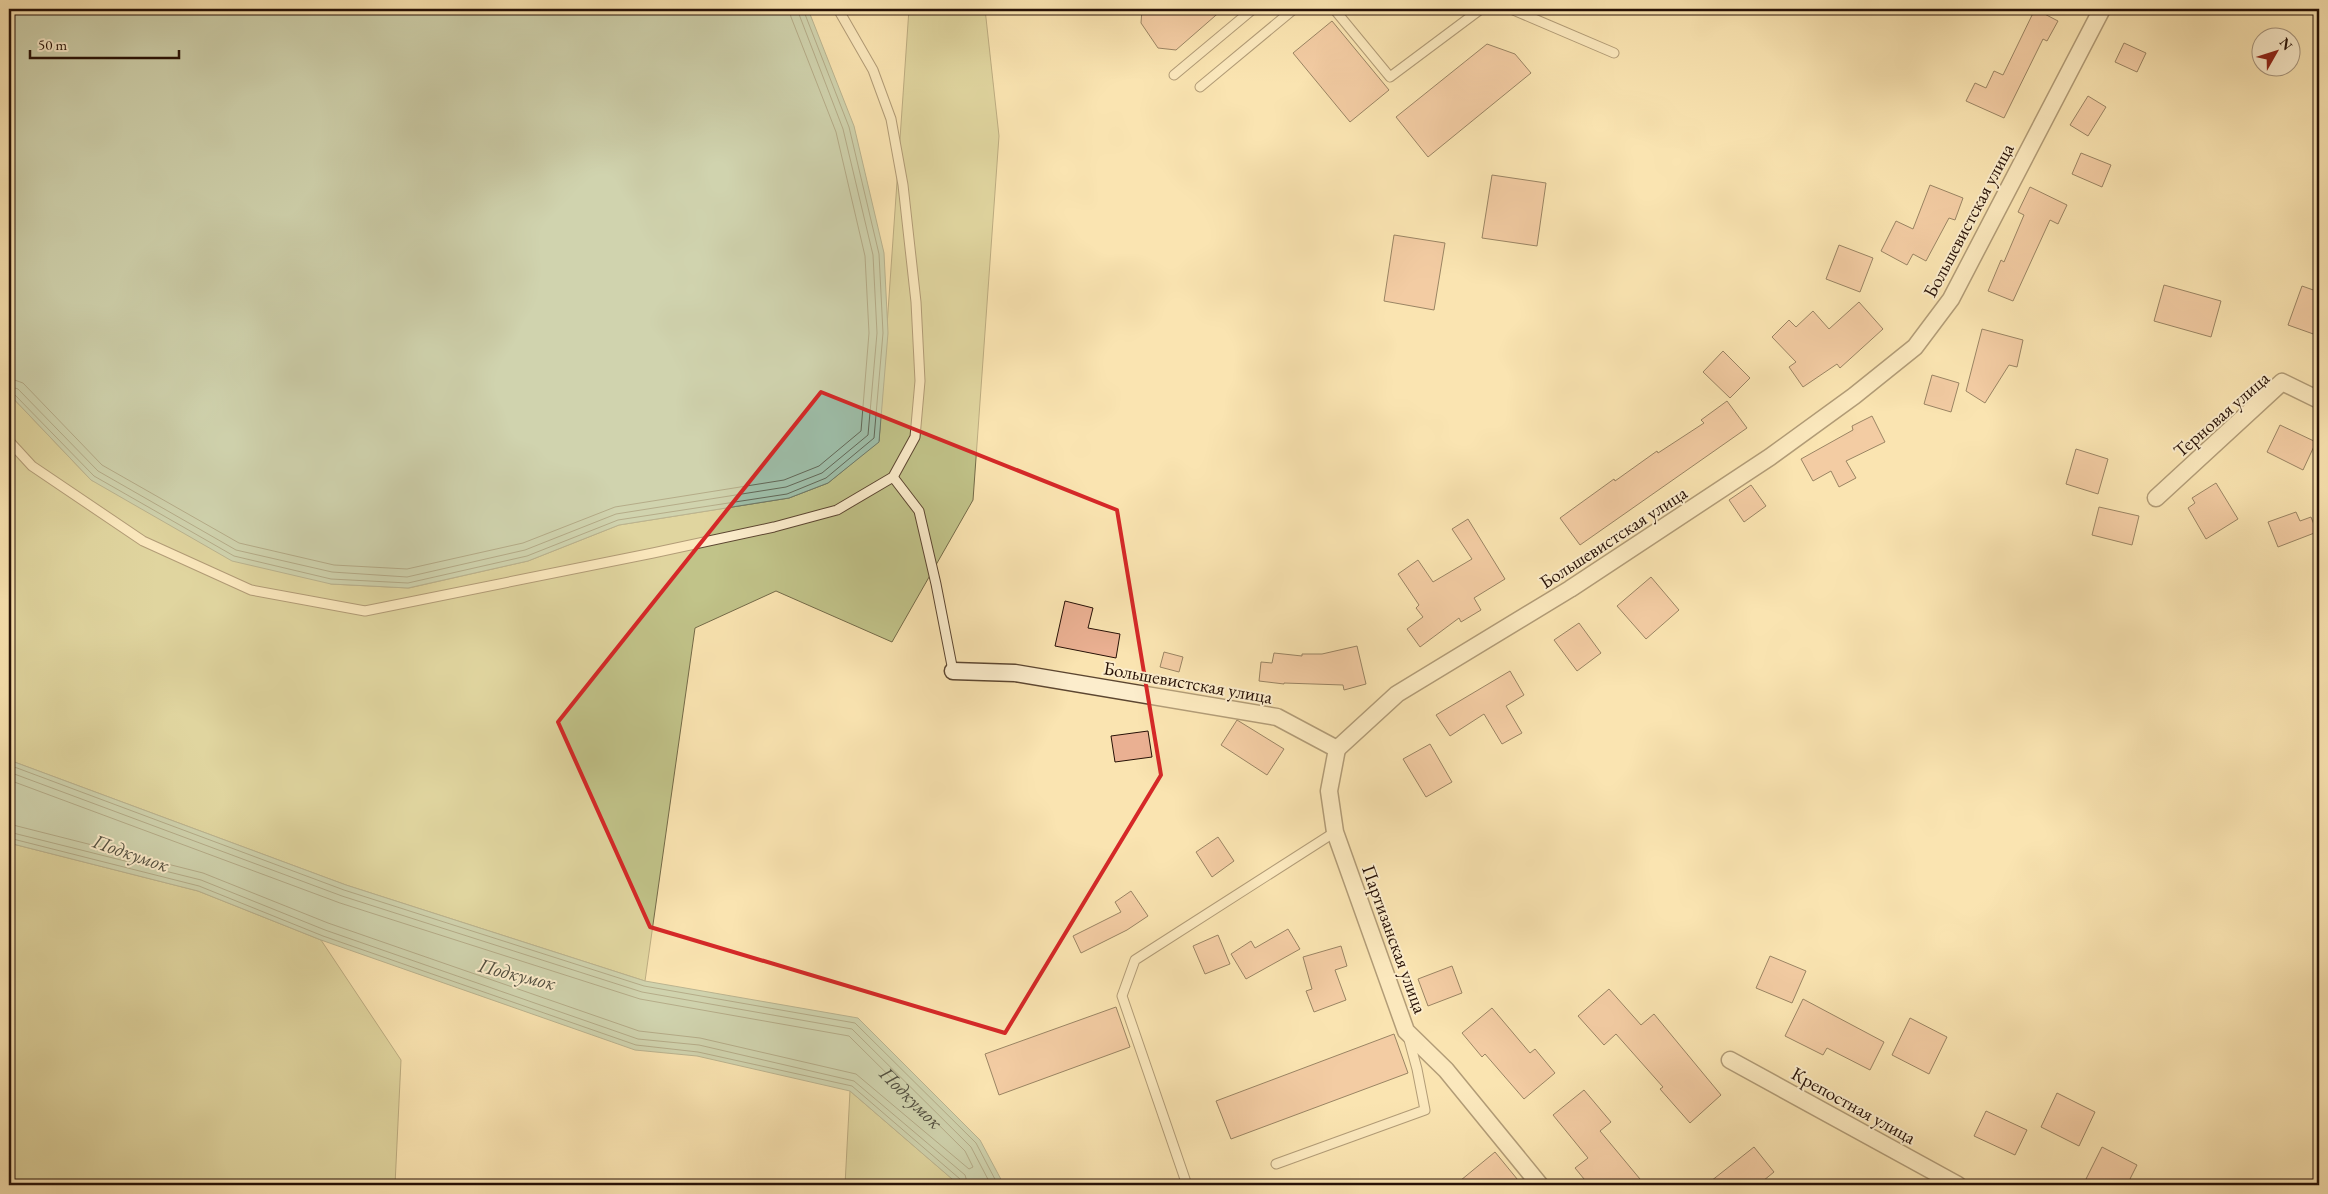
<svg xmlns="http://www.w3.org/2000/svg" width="2328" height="1194" viewBox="0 0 2328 1194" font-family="'EB Garamond',serif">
<rect width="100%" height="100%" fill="#fae4b1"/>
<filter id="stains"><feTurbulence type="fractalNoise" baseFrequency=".004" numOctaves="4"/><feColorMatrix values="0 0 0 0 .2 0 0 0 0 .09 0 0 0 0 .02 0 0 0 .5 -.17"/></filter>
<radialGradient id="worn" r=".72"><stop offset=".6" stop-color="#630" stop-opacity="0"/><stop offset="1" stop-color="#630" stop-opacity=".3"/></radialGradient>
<g fill="#c1c389" stroke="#746a48">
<polygon points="909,9 985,9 999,136 973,500 892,642 776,591 695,628 645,981 346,885 9,760 9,394 91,480 331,584 409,588 528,561 619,525 789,498 828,483 879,441"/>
<polygon points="9,843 198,891 321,940 401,1060 395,1185 9,1185"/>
<polygon points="850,1091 958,1184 959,1185 845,1185"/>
</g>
<g fill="#9ebfaa" stroke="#6e7968">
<polygon points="9,9 808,9 854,126 884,253 888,333 879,442 828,483 789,498 619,525 528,561 408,588 331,584 232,561 91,480 9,394"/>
<polygon points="9,760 346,885 645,981 858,1018 980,1140 1004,1185 959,1185 850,1091 697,1056 635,1050 321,940 198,891 9,843"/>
</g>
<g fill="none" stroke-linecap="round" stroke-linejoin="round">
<g stroke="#626858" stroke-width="1">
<polyline points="9,378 23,383 102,465 239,543 334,565 407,569 523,543 615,507 784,480 819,466 861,431 869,333 865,256 836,132 791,17 789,9"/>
<polyline points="9,386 18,389 98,471 236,550 332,572 407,577 525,550 616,514 786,487 822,473 868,435 877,333 873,255 843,129 797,9"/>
<polyline points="9,392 14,394 94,476 234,556 331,579 408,583 527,556 618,520 787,494 826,478 874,438 883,333 879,254 849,127 803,9"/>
<polyline points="9,765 344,890 644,986 855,1023 976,1143 998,1185"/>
<polyline points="9,772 342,896 642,992 852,1029 971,1147 991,1185"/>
<path id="s1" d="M 9,780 L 340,903 L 640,999 L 849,1036 L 965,1151 L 973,1167 L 969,1169 L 856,1074 L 700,1038 L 639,1031 L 328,923 L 203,873 L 9,824"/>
<polyline points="9,832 201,880 325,930 638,1039 699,1045 854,1081 965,1175 968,1185"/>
<polyline points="9,838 199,886 323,936 636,1045 698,1052 852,1086 960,1179 962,1185"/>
</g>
</g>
<g fill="#eab092" stroke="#271106">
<polygon points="1142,9 1223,9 1176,50 1158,48 1141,23"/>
<polygon points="2035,9 2058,21 2047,41 2043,39 2004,118 1966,101 1975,83 1986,88 1994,71 2003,75"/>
<polygon points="1332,21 1389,90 1350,122 1293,53"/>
<polygon points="2124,43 2146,53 2137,72 2115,62"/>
<polygon points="1487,44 1515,54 1531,73 1428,157 1396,117"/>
<polygon points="2088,96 2106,107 2088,136 2070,125"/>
<polygon points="2081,153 2111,165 2102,187 2072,174"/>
<polygon points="1492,175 1546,183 1537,246 1482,238"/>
<polygon points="1930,185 1963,198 1955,220 1949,218 1926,261 1913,254 1907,265 1881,251 1896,221 1913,229"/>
<polygon points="2030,187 2067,205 2058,224 2050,220 2013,301 1988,291 2001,260 2004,262 2024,215 2018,212"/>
<polygon points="1394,235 1445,243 1434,310 1384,301"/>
<polygon points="1839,245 1873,258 1860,292 1826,279"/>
<polygon points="2164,285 2221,301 2211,337 2154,321"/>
<polygon points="2302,286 2319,292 2319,336 2288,325"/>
<polygon points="1859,302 1883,329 1840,368 1837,364 1803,387 1789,367 1796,362 1772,337 1789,320 1796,327 1813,311 1829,329"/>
<polygon points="1982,329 2023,340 2017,367 2009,365 1985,403 1966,391"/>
<polygon points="1723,351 1750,378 1730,398 1703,372"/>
<polygon points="1932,375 1959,383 1951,412 1924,404"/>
<polygon points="1727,401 1747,428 1580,545 1560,518 1614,479 1615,481 1657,451 1658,453 1704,423 1701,420"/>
<polygon points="1872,416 1885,442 1846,461 1856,478 1839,487 1831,471 1813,481 1801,459 1853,430 1852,426"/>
<polygon points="2280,425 2316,442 2303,470 2267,452"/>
<polygon points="2076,449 2108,459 2098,494 2066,484"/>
<polygon points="2216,483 2238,519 2206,539 2188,508 2195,503 2192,498"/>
<polygon points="1751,485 1766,506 1744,522 1729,500"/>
<polygon points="2099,507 2139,516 2132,545 2092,535"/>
<polygon points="2296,512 2300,521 2311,517 2317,532 2278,547 2268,522"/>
<polygon points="1468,519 1505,579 1474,598 1481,610 1461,622 1459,618 1420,647 1407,629 1423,617 1416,608 1419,605 1398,574 1418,560 1433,582 1472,559 1452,529"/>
<polygon points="1651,577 1679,610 1646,639 1617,606"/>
<polygon points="1065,601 1093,608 1088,628 1120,634 1116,658 1055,646"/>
<polygon points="1579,623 1601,653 1577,671 1554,640"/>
<polygon points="1357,646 1366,684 1344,690 1343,685 1284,683 1284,684 1259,681 1261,662 1272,663 1274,653 1302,656 1302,654 1322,654"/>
<polygon points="1164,652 1183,657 1179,672 1160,667"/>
<polygon points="1510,671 1524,695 1506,706 1522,733 1502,744 1484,714 1450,736 1436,715"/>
<polygon points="1237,720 1284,749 1267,775 1221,745"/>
<polygon points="1148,731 1152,757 1115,762 1111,736"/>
<polygon points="1430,744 1452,782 1426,797 1403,759"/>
<polygon points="1218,837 1234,861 1212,877 1196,852"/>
<polygon points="1131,891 1148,916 1127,930 1081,953 1073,936 1121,912 1115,902"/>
<polygon points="1288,929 1300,949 1246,979 1231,954 1251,941 1255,948"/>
<polygon points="1218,935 1230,964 1205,974 1193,946"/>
<polygon points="1341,946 1347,966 1335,970 1346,1000 1314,1012 1306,991 1312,989 1303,957"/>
<polygon points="1770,956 1806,971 1792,1003 1756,988"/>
<polygon points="1452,966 1462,993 1428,1006 1418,979"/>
<polygon points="1609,989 1641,1025 1654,1014 1721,1095 1690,1123 1660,1089 1663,1087 1616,1034 1604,1045 1578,1016"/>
<polygon points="1803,999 1884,1042 1870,1070 1827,1048 1823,1055 1785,1036"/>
<polygon points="1116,1007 1130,1047 999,1095 985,1054"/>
<polygon points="1492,1008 1530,1053 1535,1049 1555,1073 1524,1099 1485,1054 1482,1057 1462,1033"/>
<polygon points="1910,1018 1947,1037 1929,1074 1892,1055"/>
<polygon points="1394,1034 1408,1073 1231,1139 1216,1101"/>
<polygon points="1584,1090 1611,1122 1600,1131 1645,1185 1589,1185 1575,1168 1588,1158 1553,1115"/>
<polygon points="2057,1093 2095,1112 2079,1146 2041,1127"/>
<polygon points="1986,1111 2027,1130 2015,1155 1974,1136"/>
<polygon points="1754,1147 1774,1172 1758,1185 1706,1185"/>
<polygon points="2102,1147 2137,1165 2127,1185 2083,1185"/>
<polygon points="1495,1152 1522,1185 1455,1185"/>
</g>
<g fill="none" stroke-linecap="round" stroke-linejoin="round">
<defs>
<g id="lane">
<polyline points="1334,9 1390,77 1481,9"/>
<polyline points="1511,9 1614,53"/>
<polyline points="1174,75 1253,9"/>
<polyline points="1200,87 1294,9"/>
<polyline points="9,441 32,466 143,541 251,590 365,611 653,553 774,527 837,510 893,477 915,437 920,381 916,302 903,185 891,119 873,70 838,9"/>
<polyline points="893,477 919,511 936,584 953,671"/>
<polyline points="1276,1164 1425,1110 1417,1069 1408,1036"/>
<polyline points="1187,1185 1122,996 1135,960 1335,832"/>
</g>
<g id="street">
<polyline points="2156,498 2282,382 2319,400"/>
<polyline points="953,671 1015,673 1277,717 1337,749"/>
<polyline points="1337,749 1397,694 1570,589 1770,457 1854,396 1915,347 1951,299 2102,9"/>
<polyline points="1337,749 1329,791 1335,832 1406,1031 1446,1070 1540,1185"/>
<polyline points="1730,1060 1958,1185"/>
</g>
</defs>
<use href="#lane" stroke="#5c4631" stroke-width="11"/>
<use href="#street" stroke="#5c4631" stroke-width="19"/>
<use href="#lane" stroke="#fcedcc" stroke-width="9"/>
<use href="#street" stroke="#fcedcc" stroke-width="16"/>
</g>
<path d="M0 0H2328V1194H0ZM 821,392 L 1117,510 L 1161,775 L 1005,1033 L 650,927 L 558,722 Z" fill="#fae4b1" fill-opacity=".55" fill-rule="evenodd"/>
<path fill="none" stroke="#d62828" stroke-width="4" stroke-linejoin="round" d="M 821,392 L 1117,510 L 1161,775 L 1005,1033 L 650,927 L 558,722 Z"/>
<g text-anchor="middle" stroke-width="4" stroke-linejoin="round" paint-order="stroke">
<g font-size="19" fill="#271106" stroke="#fcedcc">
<text transform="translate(1968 220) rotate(-62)" y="7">Большевистская улица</text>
<text transform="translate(2221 414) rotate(-41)" y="7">Терновая улица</text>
<text transform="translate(1613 537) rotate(-33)" y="7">Большевистская улица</text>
<text transform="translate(1188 682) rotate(10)" y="7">Большевистская улица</text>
<text transform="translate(1395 939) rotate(70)" y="7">Партизанская улица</text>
<text transform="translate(1854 1105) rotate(29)" y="7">Крепостная улица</text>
</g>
<g font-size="20" font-style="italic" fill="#514e3f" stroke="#fcedcc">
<text transform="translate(131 853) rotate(19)" y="7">Подкумок</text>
<text transform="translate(517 974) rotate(14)" y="7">Подкумок</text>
<text dy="7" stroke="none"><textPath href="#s1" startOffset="968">Подкумок</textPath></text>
</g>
</g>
<rect width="2328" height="1194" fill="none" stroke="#fae4b1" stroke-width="30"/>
<rect x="10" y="10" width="2308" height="1174" fill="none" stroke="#271106" stroke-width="2.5"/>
<rect x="15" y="15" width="2298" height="1164" fill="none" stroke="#271106"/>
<g transform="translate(2276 52) rotate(51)"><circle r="24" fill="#fcedcc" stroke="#a7957d"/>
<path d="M0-4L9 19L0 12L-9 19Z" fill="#8f2418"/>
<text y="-8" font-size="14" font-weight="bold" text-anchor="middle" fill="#271106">N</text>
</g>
<path d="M30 50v8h149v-8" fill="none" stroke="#271106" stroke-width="2.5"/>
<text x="38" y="50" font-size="15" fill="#271106" stroke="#fcedcc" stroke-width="4" paint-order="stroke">50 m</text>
<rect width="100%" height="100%" filter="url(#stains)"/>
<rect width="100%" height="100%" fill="url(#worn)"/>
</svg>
